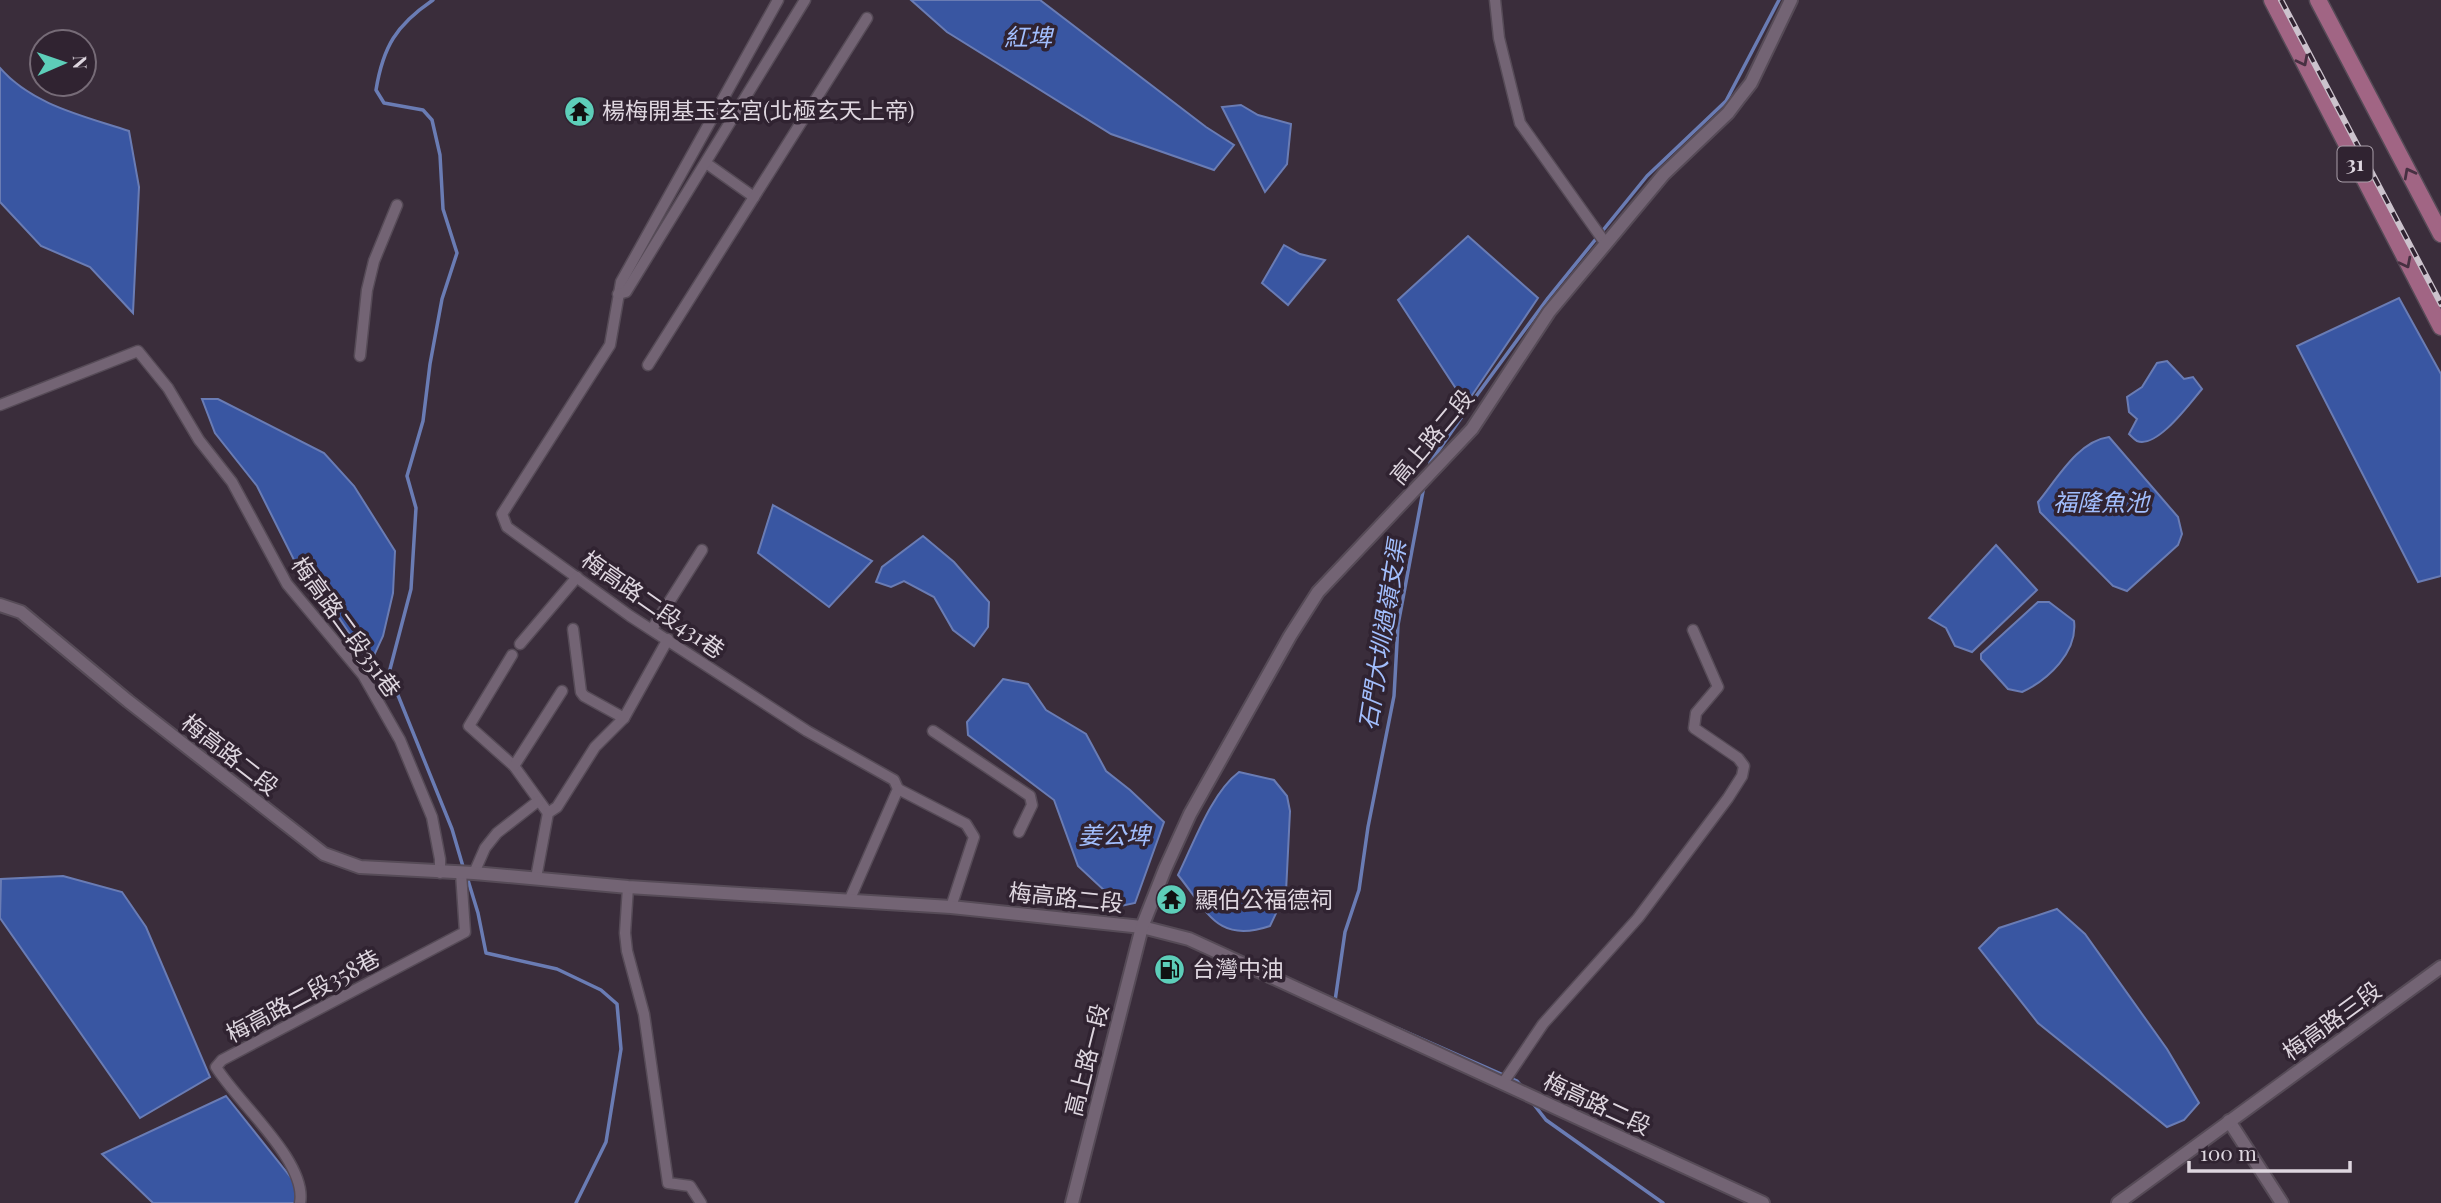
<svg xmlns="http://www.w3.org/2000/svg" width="2441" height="1203" viewBox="0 0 2441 1203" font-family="'Playfair Display','Noto Sans TC',serif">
<rect width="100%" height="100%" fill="#3a2d3b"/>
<g fill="#3956a2" stroke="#6a7cb4" stroke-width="2">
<polygon points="911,0 1040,0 1206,127 1234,145 1214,170 1111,134 947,32"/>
<path d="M 0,68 C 32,105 84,116 129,131 L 139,187 L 133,313 L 90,267 L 41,246 L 0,202 Z"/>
<polygon points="1241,105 1258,115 1291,124 1287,164 1265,192 1222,107"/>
<polygon points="1468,236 1538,298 1466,404 1398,300"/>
<polygon points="1284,245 1300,254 1325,260 1288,305 1262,283"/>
<polygon points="2399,298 2441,374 2441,576 2418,582 2297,346"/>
<path d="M 2167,361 L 2184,379 L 2193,377 L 2202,389 C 2190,403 2157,449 2137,441 C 2135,440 2131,436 2129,434 L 2137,419 L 2129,412 L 2127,397 L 2142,387 L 2157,363 Z"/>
<polygon points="202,399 218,399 324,453 354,486 395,551 393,593 383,636 370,664 323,594 300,572 257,486 215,433"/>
<path d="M 2109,437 L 2178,517 L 2182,534 L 2178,545 L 2127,591 L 2113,586 L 2040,512 L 2038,502 C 2057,479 2078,441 2109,437 Z"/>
<polygon points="773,505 872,561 829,607 758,553"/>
<polygon points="923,536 954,562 989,602 988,627 974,646 953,630 934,597 904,581 891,587 876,582 882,567"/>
<polygon points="1996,545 2037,590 1972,652 1955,646 1946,628 1929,618"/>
<path d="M 2038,602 L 2049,602 L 2074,621 C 2078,652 2048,680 2022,692 L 2008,689 L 1981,659 L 1981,654 Z"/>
<polygon points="1003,679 1028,684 1046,710 1086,734 1106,771 1130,790 1164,822 1135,903 1121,906 1078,866 1054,800 968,735 967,722"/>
<path d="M 1239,772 L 1274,780 L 1287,796 L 1290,811 L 1286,892 L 1270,926 C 1217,944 1208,912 1178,875 C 1193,845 1211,793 1239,772 Z"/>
<polygon points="63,876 122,892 146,927 210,1077 140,1118 0,918 1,879"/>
<polygon points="2057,909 2085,934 2167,1049 2199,1103 2184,1120 2167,1127 2038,1023 1979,948 1999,928"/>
<polygon points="226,1096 300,1189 298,1203 153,1203 102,1154"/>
</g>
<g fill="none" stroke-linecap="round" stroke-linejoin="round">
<g stroke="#6a7cb4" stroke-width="3.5">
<path d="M 433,0 C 396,25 383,47 376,90 L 384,103 L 423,110 L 432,120 L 440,155 L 443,209 L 457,253 L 442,299 L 430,364 L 423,421 L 407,476 L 416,508 L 411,589 L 389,673 L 452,829 L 464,870"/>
<polyline points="1429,469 1430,463 1474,399 1548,298 1647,176 1726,101 1779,0"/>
<polyline points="467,877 478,913 486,953 557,969 601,990 617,1004 621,1049 606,1142 576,1203"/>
<polyline points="1335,1001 1345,932 1359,890 1368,827 1394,696 1398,625 1424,486"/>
<polyline points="1397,1028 1517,1081 1522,1087"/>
<polyline points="1532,1102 1546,1120 1663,1203"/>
</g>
<defs>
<g id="minor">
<polyline points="778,0 621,282 610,345 502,514 507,527 630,616 807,731 894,780 898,789 849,901"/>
<polyline points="1495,0 1499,38 1520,123 1606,244"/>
<polyline points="706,163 754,197"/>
<polyline points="618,294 626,292 805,0"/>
<polyline points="360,356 367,290 374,261 397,205"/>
<polyline points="648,365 867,18"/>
<polyline points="0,405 138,351 168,388 199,440 232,482 287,584 363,675 400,740 432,817 440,859 440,873"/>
<polyline points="573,629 581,692 584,696 624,718"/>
<polyline points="652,629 702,550"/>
<polyline points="520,644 577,577"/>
<polyline points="512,655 469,726 514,766 548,813"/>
<polyline points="933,731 1030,796 1032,805 1019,832"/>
<polyline points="514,766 562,691"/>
<polyline points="898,789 966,824 974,837 951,907"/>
<polyline points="474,873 485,848 497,833 538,801"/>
<polyline points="536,878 548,813 557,807 595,747 624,718 668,639"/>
<polyline points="628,887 625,933 627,951 644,1014 668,1183 690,1186 701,1203"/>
<polyline points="1503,1083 1543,1024 1638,918 1728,798 1742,776 1744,766 1738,758 1694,728 1696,713 1718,687 1693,630"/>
<path d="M 300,1203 C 308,1162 237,1102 216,1067 L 222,1060 L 465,932 L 461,873"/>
</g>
<g id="tertiary">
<polyline points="0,605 21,612 128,701 324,854 360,867 474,873 628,887 951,907 1142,927 1189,939 1763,1203"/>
<polyline points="2229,1121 2282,1203"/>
<polyline points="1072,1203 1142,927 1165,869 1190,814 1290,636 1318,592 1472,429 1549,312 1664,174 1728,113 1740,97 1751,83 1791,0"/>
<polyline points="2118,1203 2441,967"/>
</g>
<g id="primary">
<polyline points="2272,0 2441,327"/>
<polyline points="2318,0 2441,234"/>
</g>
</defs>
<use href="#minor" stroke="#564b57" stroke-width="13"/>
<use href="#tertiary" stroke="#564b57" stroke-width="16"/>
<use href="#primary" stroke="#564b57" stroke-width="19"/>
<use href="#minor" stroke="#736474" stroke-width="10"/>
<use href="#tertiary" stroke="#736474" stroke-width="12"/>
<use href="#primary" stroke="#a16584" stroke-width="16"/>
<defs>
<polyline id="rail" points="2281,0 2441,304"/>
</defs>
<use href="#rail" stroke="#ccc3cd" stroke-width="6"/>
<use href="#rail" stroke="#302331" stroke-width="3.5" stroke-dasharray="10" stroke-linecap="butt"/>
</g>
<defs><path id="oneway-chevron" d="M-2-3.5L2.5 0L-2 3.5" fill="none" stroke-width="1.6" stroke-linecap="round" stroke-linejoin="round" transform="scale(1.75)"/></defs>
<g stroke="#473042">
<use href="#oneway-chevron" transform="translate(2303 61) rotate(63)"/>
<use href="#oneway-chevron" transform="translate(2409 173) rotate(-118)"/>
<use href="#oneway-chevron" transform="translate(2406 263) rotate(63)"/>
</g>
<defs>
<symbol id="temple-disc" viewBox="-11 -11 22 22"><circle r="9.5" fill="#5dceb9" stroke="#302331"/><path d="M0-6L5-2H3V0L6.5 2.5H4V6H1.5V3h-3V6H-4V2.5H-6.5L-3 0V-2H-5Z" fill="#111"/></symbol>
<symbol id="fuel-disc" viewBox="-11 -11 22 22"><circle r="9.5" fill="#5dceb9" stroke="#302331"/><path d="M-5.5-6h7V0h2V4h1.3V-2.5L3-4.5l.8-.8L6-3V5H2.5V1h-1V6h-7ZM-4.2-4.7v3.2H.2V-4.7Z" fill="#111"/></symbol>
</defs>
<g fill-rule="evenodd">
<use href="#temple-disc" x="562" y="94" width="35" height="35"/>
<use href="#temple-disc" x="1154" y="882" width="35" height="35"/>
<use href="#fuel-disc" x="1152" y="952" width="35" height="35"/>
</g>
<g text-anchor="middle" stroke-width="7" stroke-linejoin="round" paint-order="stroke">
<rect fill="#302331" stroke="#aaa0ab" stroke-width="2" x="2337.5" y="146.5" width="35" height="35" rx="5"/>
<g font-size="21" font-weight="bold" fill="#ded6df">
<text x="2355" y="171">31</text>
</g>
<g font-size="23" fill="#ded6df" stroke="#302331" text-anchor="start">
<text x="602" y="119">楊梅開基玉玄宮(北極玄天上帝)</text>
<text x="1195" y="908">顯伯公福德祠</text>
<text x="1192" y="977">台灣中油</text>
</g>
<g font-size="23" fill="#ded6df" stroke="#302331">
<text transform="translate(1432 437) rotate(-50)" y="8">高上路二段</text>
<text transform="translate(653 605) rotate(35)" y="8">梅高路二段431巷</text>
<text transform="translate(346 627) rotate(54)" y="8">梅高路二段351巷</text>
<text transform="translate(230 755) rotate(38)" y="8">梅高路二段</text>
<text transform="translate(1066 898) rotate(6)" y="8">梅高路二段</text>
<text transform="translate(303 996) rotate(-28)" y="8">梅高路二段358巷</text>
<text transform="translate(2332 1021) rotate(-36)" y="8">梅高路三段</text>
<text transform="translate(1087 1060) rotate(-76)" y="8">高上路一段</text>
<text transform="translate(1597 1104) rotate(25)" y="8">梅高路二段</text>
</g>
<g font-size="24" font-style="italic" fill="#a2befd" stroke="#302331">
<text x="1028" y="46">紅埤</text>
<text x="2101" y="511">福隆魚池</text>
<text transform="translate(1383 635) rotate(-81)" y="8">石門大圳過嶺支渠</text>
<text x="1114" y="844">姜公埤</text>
</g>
</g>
<g transform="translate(63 63) rotate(88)"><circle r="33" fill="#302331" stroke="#766b77" stroke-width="2"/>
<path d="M0-5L12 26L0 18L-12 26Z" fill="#5dceb9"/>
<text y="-10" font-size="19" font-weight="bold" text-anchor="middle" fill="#ded6df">N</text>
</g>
<path d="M2189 1161v10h161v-10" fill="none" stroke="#ded6df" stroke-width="3.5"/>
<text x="2200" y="1161" font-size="21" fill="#ded6df" stroke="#302331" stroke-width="5" paint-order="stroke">100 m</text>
</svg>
